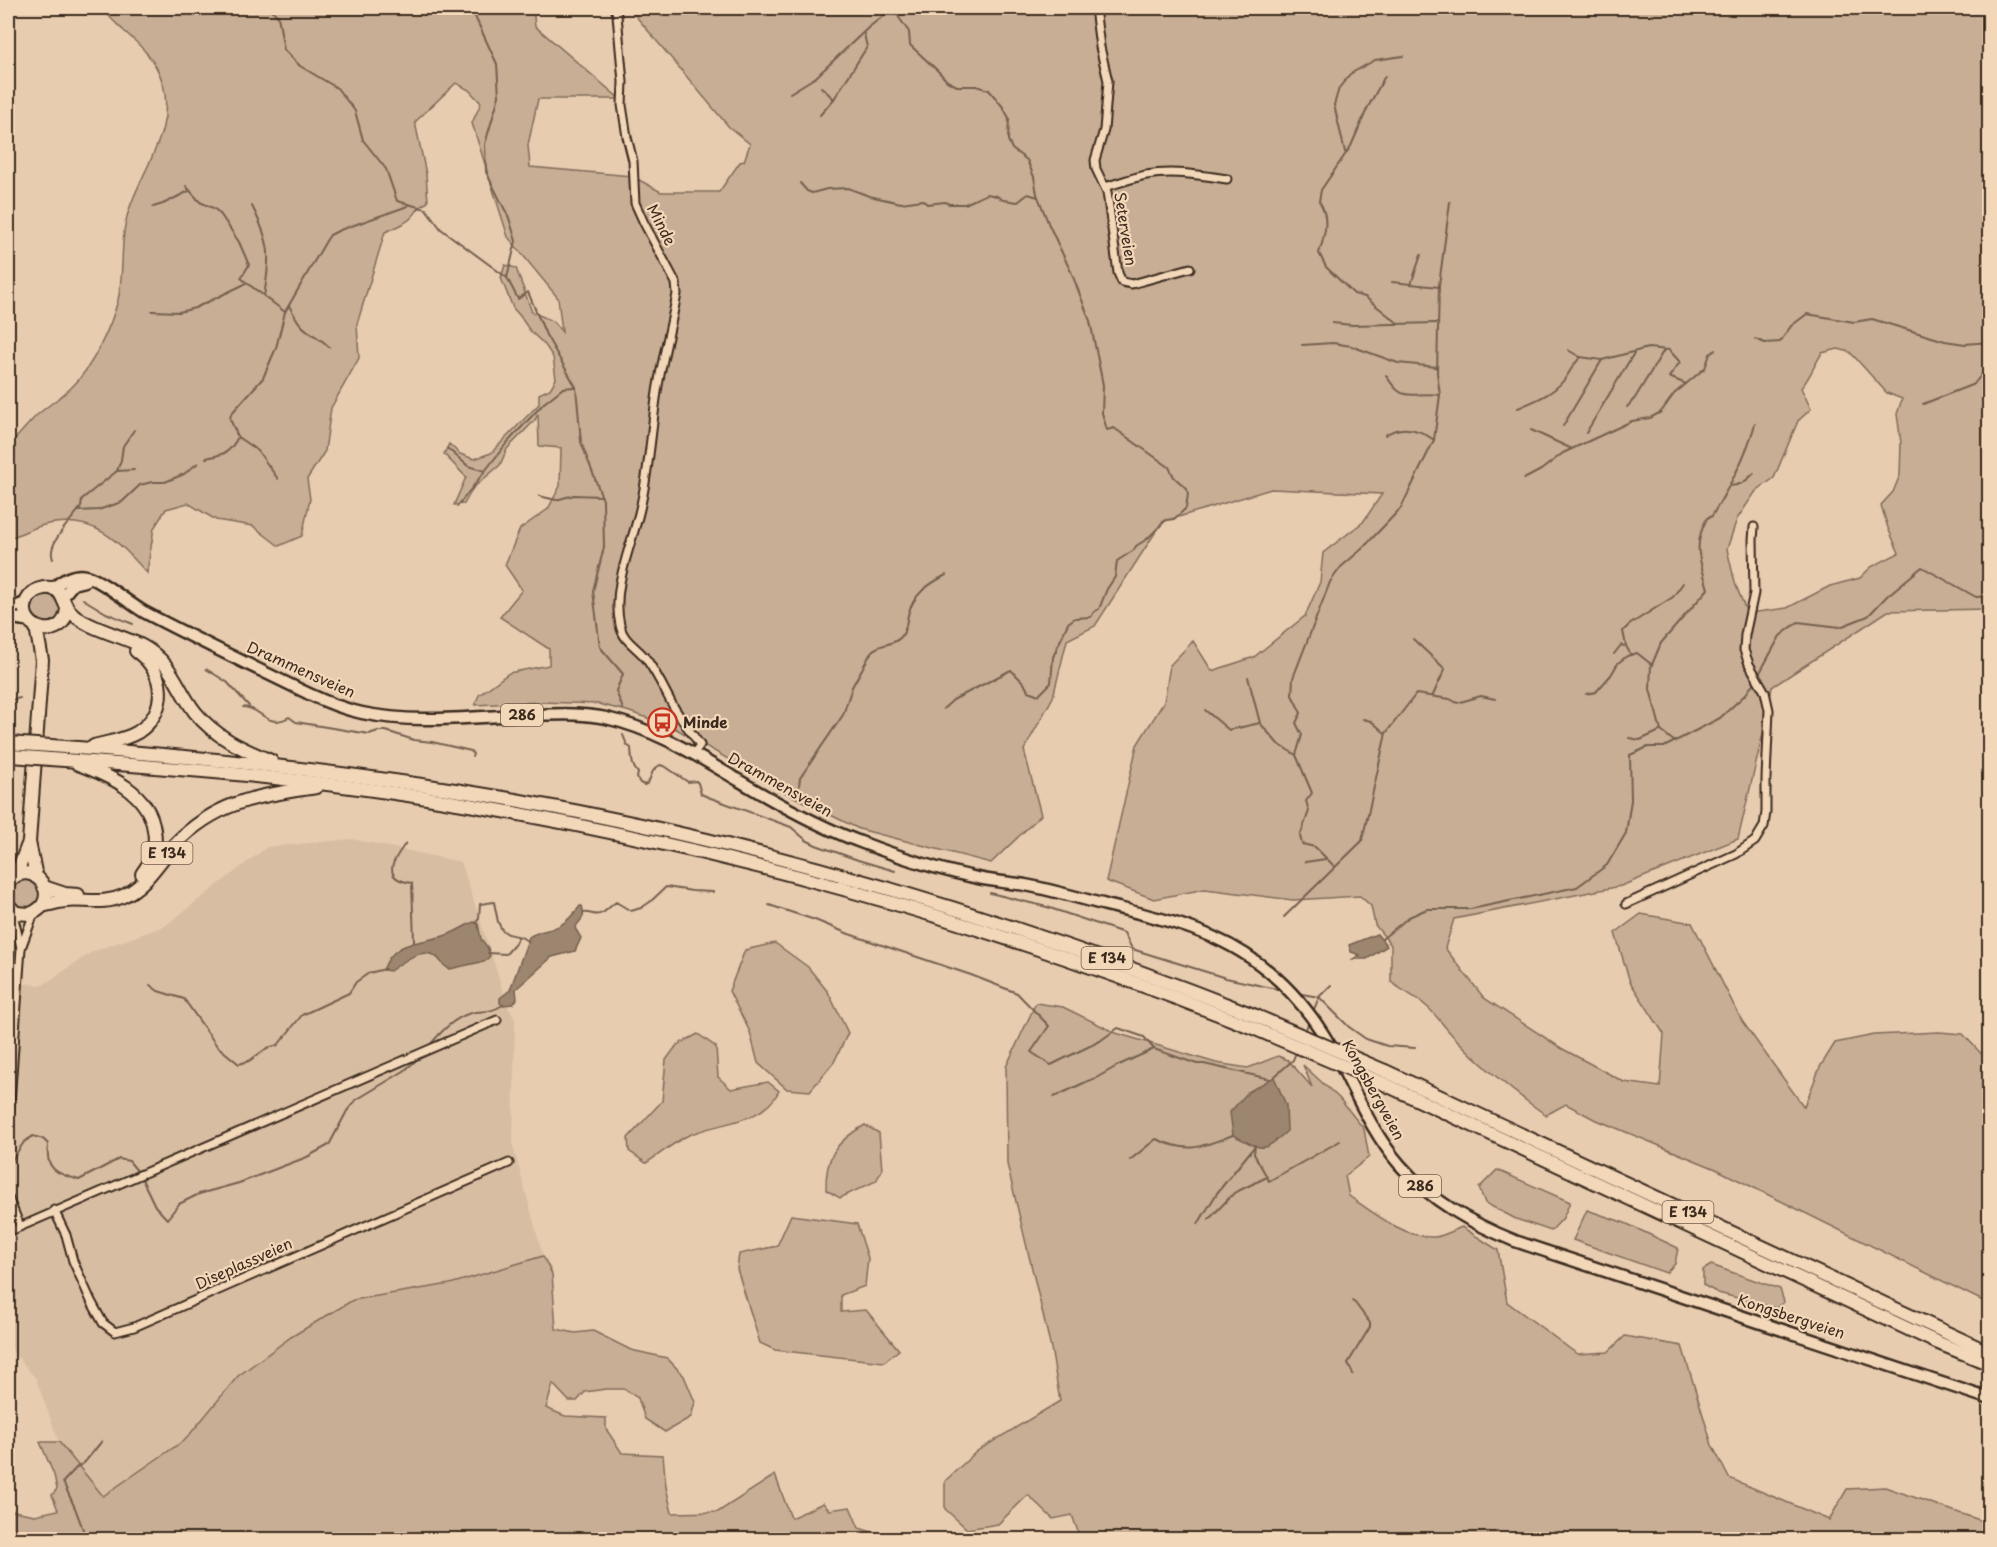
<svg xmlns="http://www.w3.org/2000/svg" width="1997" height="1547" viewBox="0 0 1997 1547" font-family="'Playpen Sans',sans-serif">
<rect width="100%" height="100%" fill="#e7ccb0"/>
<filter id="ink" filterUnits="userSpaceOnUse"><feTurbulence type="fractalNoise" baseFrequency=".0167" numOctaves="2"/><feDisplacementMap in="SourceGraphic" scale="12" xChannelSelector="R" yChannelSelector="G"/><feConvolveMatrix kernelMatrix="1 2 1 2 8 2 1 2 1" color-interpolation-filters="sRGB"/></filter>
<g filter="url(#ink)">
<polygon fill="#d7bda2" points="352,839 461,862 509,1009 515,1019 513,1146 543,1256 450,1284 353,1300 291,1337 238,1376 186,1439 103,1497 59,1442 36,1379 8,1345 8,983 43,985 92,952 165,926 267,847"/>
<g fill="#c7ae95" stroke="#816c5a" stroke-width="1.5" fill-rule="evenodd">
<path d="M 103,8 L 533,8 L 535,26 L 620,99 L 538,99 L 528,145 L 530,167 L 632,176 L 661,192 L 719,192 L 740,162 L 744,161 L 750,144 L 729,127 L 629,8 L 614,11 L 609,8 L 1989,8 L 1990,316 L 1985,321 L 1988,345 L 1990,348 L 1989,609 L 1888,611 L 1772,687 L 1766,721 L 1738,839 L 1621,886 L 1454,919 L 1445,948 L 1484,998 L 1561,1048 L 1624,1082 L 1660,1087 L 1664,1034 L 1630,982 L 1615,933 L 1641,914 L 1692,923 L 1742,1021 L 1804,1107 L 1820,1067 L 1835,1043 L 1874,1035 L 1939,1032 L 1963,1034 L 1989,1062 L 1989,1304 L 1716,1169 L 1592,1118 L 1566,1104 L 1546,1115 C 1513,1092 1482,1066 1454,1037 C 1444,1027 1436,1014 1426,1006 C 1415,996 1402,991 1391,982 L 1391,945 L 1375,925 L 1371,906 L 1360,896 L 1293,900 L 1205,889 L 1154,899 L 1106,881 L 1137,745 L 1164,702 L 1170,665 L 1193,641 L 1212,671 L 1254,657 L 1305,616 L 1320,582 L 1323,553 L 1363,522 L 1382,494 L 1271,489 L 1162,522 L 1095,626 L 1067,640 L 1053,697 L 1024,750 L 1041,815 L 991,863 L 859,829 L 788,794 L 673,727 L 627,711 L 598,704 L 542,702 L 475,705 L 479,695 L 509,673 L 549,665 L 549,649 L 500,617 L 522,590 L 505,565 L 520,529 L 548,509 L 560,486 L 561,448 L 539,446 L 538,414 L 535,420 L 507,449 L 500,465 L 473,488 L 464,504 L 454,505 L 466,477 L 444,454 L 449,444 L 460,454 L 474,459 L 491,453 L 539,404 L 539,394 L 550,389 L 556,379 L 553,357 L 545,345 L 530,331 L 520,316 L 513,308 L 501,278 L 505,265 L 516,268 L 532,312 L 553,321 L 562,332 L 558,298 L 508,237 L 472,123 L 481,103 L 469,90 L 456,83 L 415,122 L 426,174 L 428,202 C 416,208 420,209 411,218 C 404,225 394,228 385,232 L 357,324 L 359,358 L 331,408 L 325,451 L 307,479 L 310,499 L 302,536 L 279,546 L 253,526 L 216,520 L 188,503 L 166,509 L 154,528 L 147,573 C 118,541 95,515 48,524 C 34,527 20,534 8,539 L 8,446 C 18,437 26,426 36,416 C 47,406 60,398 71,388 C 92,368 111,327 118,300 C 125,270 119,239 129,210 C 143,167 177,128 162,81 C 156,60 139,44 124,31 C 116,23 108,17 103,8 ZM 1838,349 L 1850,352 L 1887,393 L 1902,399 L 1897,414 L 1901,443 L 1900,475 L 1893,492 L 1881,505 L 1888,528 L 1899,553 L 1871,567 L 1860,578 L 1830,586 L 1787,608 L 1750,613 L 1745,608 L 1735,583 L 1727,549 L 1737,519 L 1756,491 L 1774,478 L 1798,421 L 1811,409 L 1801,388 C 1810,378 1814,365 1822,353 Z"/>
<circle cx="46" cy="609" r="14"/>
<circle cx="25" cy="894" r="14"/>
<polygon points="775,943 808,967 828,992 848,1033 834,1062 810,1091 787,1089 758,1063 750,1032 729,991 745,950"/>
<path d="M 1036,1003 L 1063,1007 L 1116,1033 L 1216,1063 L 1248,1068 L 1278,1056 L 1288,1060 L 1312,1087 L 1303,1065 L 1339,1098 L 1364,1129 L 1369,1157 L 1345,1176 L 1349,1196 C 1372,1212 1406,1239 1435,1237 C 1444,1236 1454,1230 1462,1227 L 1498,1250 L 1507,1302 L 1577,1354 L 1608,1352 L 1625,1336 L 1682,1346 L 1712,1445 L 1729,1478 L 1829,1520 L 1847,1489 L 1885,1487 L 1988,1523 L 1989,1521 L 1990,1539 L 1081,1540 L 1072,1515 L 1053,1519 L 1028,1495 L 998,1524 L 967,1529 L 945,1509 L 945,1481 L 977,1451 L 1060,1401 L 1051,1348 L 1007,1164 L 1006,1067 ZM 1276,1083 L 1285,1104 L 1248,1092 Z"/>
<path d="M 698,1034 L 716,1047 L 718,1077 L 731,1089 L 768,1082 L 779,1091 C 762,1126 715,1121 685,1137 C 672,1144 659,1155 646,1163 L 629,1151 L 628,1138 L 662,1101 L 666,1060 L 677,1045 Z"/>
<path d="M 865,1125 L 879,1133 L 882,1170 L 876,1181 L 840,1198 L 826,1190 C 825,1157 836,1141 865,1125 Z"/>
<polygon points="1497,1170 1570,1202 1563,1218 1551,1231 1516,1219 1485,1203 1479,1188"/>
<polygon points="1587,1210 1625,1223 1678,1248 1675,1264 1666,1273 1573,1240"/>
<polygon points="791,1215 857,1224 868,1258 865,1286 841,1295 841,1312 866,1310 899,1350 884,1362 775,1350 760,1343 737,1269 739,1254 777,1246"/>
<polygon points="543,1256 552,1274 556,1329 575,1333 593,1331 631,1350 667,1358 684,1376 695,1402 691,1417 665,1432 645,1419 638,1398 624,1389 606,1389 585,1392 577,1401 569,1401 553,1384 546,1408 565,1416 606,1418 606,1429 622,1453 663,1455 666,1487 672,1513 718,1512 775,1475 791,1518 823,1503 829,1510 850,1507 859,1528 875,1533 885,1539 8,1539 8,1510 35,1515 58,1510 52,1495 57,1489 54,1475 40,1442 59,1442 103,1496 186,1439 238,1376 291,1337 353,1300 450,1284"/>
<polygon points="1711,1265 1780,1289 1784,1302 1776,1308 1718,1293 1703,1285 1703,1270"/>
</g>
<g fill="#9c8670" stroke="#75614f" stroke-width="1.5">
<path d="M 580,906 L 582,906 C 586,919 581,918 575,928 L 581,938 L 575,951 L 552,957 L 516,989 L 517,999 L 513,1004 L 503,1005 L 500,1003 L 500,998 L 510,990 L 529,937 C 539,930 552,931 562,924 C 569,920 575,912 580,906 Z"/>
<path d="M 474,922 L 478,924 L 481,939 L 488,948 L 490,956 L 485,961 L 450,969 C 442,967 442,960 435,956 C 420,947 402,963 390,971 L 383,970 C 395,937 423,945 449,934 C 458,931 465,925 474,922 Z"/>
<polygon points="1377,934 1387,946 1367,959 1353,959 1360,955 1351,952 1349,945"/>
<path d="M 1274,1077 L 1286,1105 L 1287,1131 C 1261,1154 1264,1150 1233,1135 L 1230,1112 L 1248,1092 Z"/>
</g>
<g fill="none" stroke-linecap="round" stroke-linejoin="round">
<g stroke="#75614f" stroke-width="2">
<polyline points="269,8 278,16 284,50 300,66 337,88 355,111 363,140 386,169 397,201 426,209 441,229 506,277"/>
<polyline points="471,8 497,64 499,96 485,144 486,172 509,218 516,241 507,278 518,299 528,292 546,335 576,387 581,442 603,500 604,547 593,591 600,647 623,674 616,691 623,709"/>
<polyline points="893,9 909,32 910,45 938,71 947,81 957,86 976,86 989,90 1003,107 1009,118 1008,140 1012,149 1027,160 1034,177 1037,194 1049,225 1072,274 1090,321 1103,385 1102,413 1107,430 1114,428 1169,467 1174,477 1187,489 1188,494 1186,508 1182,512 1174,519 1166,520 1147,539 1136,546 1134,550 1117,561 1115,577 1107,589 1099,609 1094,612 1091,617 1075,618 1068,623 1053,657 1051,683 1039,695 1028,691 1024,683 1011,670 953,700 943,709"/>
<path d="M 1385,76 L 1367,109 L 1351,146 L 1321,190 L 1319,201 C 1330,217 1325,235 1319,253 L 1326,267 L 1354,294 L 1365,297 L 1399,324"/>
<polyline points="821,87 834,99"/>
<polyline points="790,93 816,77 869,27 894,8"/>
<polyline points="820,115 834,99 867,47 864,34"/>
<polyline points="1345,152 1334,105 1339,88 1350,74 1375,60 1403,56"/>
<polyline points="800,183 807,191 812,193 827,189 848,188 869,196 901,203 923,200 927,204 945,202 949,204 965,204 987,194 997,196 1003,200 1018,202 1028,194 1038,197"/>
<polyline points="186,186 200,202 215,209 221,215 239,242 249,265 241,278 246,282"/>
<path d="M 252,206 C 271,244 271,255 264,296"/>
<polyline points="153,207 163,204 189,191"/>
<polyline points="1392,282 1439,287"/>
<polyline points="1411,284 1421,255"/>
<path d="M 289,306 C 293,312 297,321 302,326 C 311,335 321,338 329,347"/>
<polyline points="152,311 179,312 195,308 247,283 285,312"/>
<polyline points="1332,323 1352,325 1437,323"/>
<polyline points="1755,339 1765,343 1780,342 1791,326 1807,314 1854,322 1872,319 1945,341 1965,344 1990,342"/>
<polyline points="1302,345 1333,343 1351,346 1398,363 1437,367"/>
<polyline points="1568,350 1580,357 1602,360 1648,348 1669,350 1680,362 1669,377 1686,384"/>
<path d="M 1386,375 C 1403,405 1410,391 1440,395"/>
<polyline points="1923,404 1974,384 1990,364"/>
<polyline points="1627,407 1635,398 1664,350"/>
<path d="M 1518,408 C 1534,401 1552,395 1564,380 C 1570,372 1573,364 1581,357"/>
<polyline points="1563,426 1602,360"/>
<polyline points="1531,430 1572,449"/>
<polyline points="1586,433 1634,353"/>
<path d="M 1385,435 C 1402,424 1418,428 1434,440"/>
<polyline points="239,438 258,451 278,479"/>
<polyline points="447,448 468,466 485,471"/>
<path d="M 206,458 C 224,454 229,454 238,437 L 230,419 L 231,414 L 263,378 L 276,348 L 285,312 L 326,241 L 330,235 L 340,230 L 408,206"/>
<polyline points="117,471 121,460 123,446 134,430"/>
<polyline points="1524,479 1541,470 1563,453 1632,421 1650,418 1661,412 1674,394 1705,368 1710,354 1716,350"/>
<path d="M 1730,486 C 1739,486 1748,480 1754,473"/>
<polyline points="539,496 556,500 574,495 601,496"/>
<polyline points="457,507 506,444 544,403 563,388 574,387"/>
<polyline points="78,511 98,510 122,502 140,485 152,482 165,482 184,474 198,463"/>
<path d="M 53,559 C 46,543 72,520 81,507 L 82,499 L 117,471 L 134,470"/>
<polyline points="83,599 106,613 133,624"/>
<polyline points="1413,639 1445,669 1433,695"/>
<polyline points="1614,654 1621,645 1624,646"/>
<polyline points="1631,655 1626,646 1623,631 1629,625 1673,597 1683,583"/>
<path d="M 1651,667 L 1661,643 L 1708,589 C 1700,560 1692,547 1707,518 L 1712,516 C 1730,485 1745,459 1755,424"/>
<polyline points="206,669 227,682 249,706"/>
<polyline points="1758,676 1780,636 1798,622 1840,627 1868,616 1887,596 1922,567 1976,597 1990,596"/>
<polyline points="1248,677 1260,723 1278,744 1296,755"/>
<polyline points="1586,694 1596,692 1611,675 1618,663 1627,656 1637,653 1651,664 1650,689 1661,731 1675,742"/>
<polyline points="8,701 20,698"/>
<path d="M 243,707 C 261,707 267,730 289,717 L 296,722 L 369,734 L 378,731 L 386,731 L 414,740 L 432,742 L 471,751 L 473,754 L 472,757"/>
<polyline points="1205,710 1229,730 1260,723"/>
<polyline points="1363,719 1371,721 1385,733"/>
<path d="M 623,735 L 627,745 L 631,748 C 632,758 631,765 638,773 L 637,778 L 640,783 L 644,785 L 648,783 C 652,775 651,770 660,765 L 666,767 L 688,782 L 696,781 L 698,783 L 701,794 L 708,797 L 791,827 L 806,840 L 816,845 L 858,860 L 895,871"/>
<polyline points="1629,738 1640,740 1660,731"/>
<path d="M 799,786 L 800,778 L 843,715 L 852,687 L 872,651 C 881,643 893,646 901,637 C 907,629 906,623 908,615 C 913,594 929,584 946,575"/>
<path d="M 406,843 C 392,861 381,879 412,883 L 414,942"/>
<polyline points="1305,862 1326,859"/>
<polyline points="1335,867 1315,847 1302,844 1300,836 1309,811 1306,801 1312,793 1296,755 1302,735 1296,723 1301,713 1292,695 1293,678 1330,582 1341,567 1363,548 1401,508 1434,440 1440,395 1437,373 1439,285 1450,202"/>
<polyline points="990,893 1047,907 1124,933 1132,949 1226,978 1281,990"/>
<polyline points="769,905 815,920 849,934 971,975 1017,993 1049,1026 1031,1052 1051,1065 1100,1041 1118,1028 1144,1037 1154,1049 1197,1064 1204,1064 1270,1079"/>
<path d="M 583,913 C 586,912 589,913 593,914 C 603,917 608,907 616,902 L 631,911 L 641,908 L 650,902 L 666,887 L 692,891 L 713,892"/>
<polyline points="1284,917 1362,841 1386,733 1416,694 1450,699 1457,703 1481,696 1495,699"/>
<polyline points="476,923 479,918 480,904 494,902 498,922 502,930 508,934 521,937 529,942"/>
<polyline points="1382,939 1409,917 1427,909 1471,909 1577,887 1607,865 1626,833 1631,800 1630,755 1648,747 1664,747 1720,718 1746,694 1755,681"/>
<polyline points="488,953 506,954 514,945 518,937"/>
<polyline points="150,985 158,991 184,999 217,1046 239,1064 249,1061 267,1048 278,1045 302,1015 349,993 356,982 369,973 385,969"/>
<polyline points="1296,993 1319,997 1349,1027 1366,1039 1387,1046 1415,1048"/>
<polyline points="1313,1012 1319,997 1331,985"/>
<polyline points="1305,1031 1310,1020"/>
<path d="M 429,1046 C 440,1033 453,1018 471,1013 C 484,1010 488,1014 503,1005"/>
<polyline points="1274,1077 1293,1060 1297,1050"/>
<polyline points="1054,1097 1088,1081 1096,1078 1119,1065 1154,1049"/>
<path d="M 1130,1160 L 1156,1139 C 1190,1154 1201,1147 1233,1135"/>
<path d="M 8,1166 L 24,1142 L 33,1136 L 43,1139 L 48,1144 C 45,1170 56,1173 79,1180 L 119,1159 L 129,1161 L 138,1172"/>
<polyline points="141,1177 155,1206 167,1219 179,1204 199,1194 239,1183 307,1157 329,1145 347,1111 356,1100 404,1071 422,1055"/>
<polyline points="1268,1179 1269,1181 1340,1141"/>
<polyline points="1209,1219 1234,1193 1267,1177 1254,1154 1255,1145"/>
<polyline points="1198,1224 1217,1193 1254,1147"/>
<polyline points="1352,1301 1355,1303 1370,1323 1370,1327 1348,1363 1353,1374"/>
<polyline points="87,1540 75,1508 63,1482 77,1467 84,1463 102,1441"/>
</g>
<defs>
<g id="minor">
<path d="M 615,8 L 617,15 L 623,82 L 622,105 L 627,137 L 633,161 L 635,203 L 644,223 L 676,283 L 677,294 C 671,327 662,359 657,392 C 651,431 649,471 640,509 C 632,545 611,588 620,625 C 623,642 638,647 647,660 C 657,674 664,689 672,704 C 680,718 691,732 700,745 L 694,753"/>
<polyline points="1095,8 1100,47 1108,81 1104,130 1095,160 1096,169 1107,192 1118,273 1122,282 1132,284 1190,268"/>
<path d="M 1105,187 C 1118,183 1132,178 1146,175 C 1173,170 1201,175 1227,179"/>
<polyline points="1626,904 1736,854 1755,841 1764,826 1766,812 1766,778 1769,710 1765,692 1749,664 1744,650 1745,635 1754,593 1753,540 1754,527"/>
<polyline points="12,910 21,948"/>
<polyline points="8,1131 21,948 34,913"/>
<polyline points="8,1197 20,1226"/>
<polyline points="54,1210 66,1235 73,1261 91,1301 103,1323 115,1332 134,1327 509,1163"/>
<polyline points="8,1232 497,1020"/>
</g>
<g id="primary">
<path d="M 53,589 C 60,581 74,573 86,576 C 103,581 127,602 144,612 C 199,641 254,667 309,694 C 326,702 343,709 362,713 C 414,724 470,717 522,715 C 550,715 578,712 606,718 C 655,729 696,755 738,780 C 778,804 819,827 863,843 C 897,856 933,868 969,876 C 988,881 1006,882 1025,885 C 1052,890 1079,898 1106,905 C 1142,914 1179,922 1213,937 C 1268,961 1308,1004 1336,1056 C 1356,1093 1372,1133 1400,1165 C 1431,1201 1471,1223 1515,1241 L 1990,1399"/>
<polyline points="63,596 73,584 85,581"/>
<polyline points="8,610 27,602"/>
<polyline points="8,617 30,621"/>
</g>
<g id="trunk">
<path d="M 67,609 C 63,647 10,625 29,597 C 32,592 38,589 44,588 C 64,586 61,601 69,610 C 84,628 121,635 142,646 C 174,664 175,686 195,712 C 215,737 242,749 271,761"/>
<path d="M 51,746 C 206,757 361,773 515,800 C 769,845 1016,921 1256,1016"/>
<path d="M 94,746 C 108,742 125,740 138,732 C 169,711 166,671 136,651"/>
<path d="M 50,759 C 176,768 302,778 427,798 C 714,844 982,920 1251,1027"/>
<path d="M 78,764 C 110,776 149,792 154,830 C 157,846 152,861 142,874"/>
<polyline points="29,842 36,877"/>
<polyline points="16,875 29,842 42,660 36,627"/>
<path d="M 8,883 C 31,853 67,900 30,914 L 16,913 L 8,905"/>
<polyline points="44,887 65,894 78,895"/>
<path d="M 42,906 C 50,904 57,902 65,901 C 85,899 104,905 123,896 C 146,886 158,862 175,844 C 218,800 259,796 316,787"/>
<polyline points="1385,1071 1990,1353"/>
<polyline points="1380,1082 1936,1342 1990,1364"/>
</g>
</defs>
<use href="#minor" stroke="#3b2a1e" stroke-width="11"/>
<use href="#primary" stroke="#3b2a1e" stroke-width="15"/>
<use href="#trunk" stroke="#3b2a1e" stroke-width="16"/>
<use href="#minor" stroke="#f2d7b9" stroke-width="7"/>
<use href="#primary" stroke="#f2d7b9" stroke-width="10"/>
<use href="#trunk" stroke="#f2d7b9" stroke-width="12"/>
<defs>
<g id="trunk-bridge">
<polyline points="8,743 51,746"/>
<polyline points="12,756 50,759"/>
<polyline points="1256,1016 1385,1071"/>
<polyline points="1251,1027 1380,1082"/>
</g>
</defs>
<use href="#trunk-bridge" stroke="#3b2a1e" stroke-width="16" stroke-linecap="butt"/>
<use href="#trunk-bridge" stroke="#f2d7b9" stroke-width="12"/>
</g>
</g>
<defs>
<symbol id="bus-ring" viewBox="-11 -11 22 22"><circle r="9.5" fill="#f2d7b9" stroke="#c8321e" stroke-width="1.5"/><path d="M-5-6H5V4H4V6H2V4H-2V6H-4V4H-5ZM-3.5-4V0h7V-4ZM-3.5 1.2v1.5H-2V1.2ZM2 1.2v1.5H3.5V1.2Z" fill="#c8321e"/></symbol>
</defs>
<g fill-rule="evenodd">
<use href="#bus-ring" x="646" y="706" width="33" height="33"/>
</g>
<g text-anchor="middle" stroke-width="4.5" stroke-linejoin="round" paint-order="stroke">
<g fill="#f2d7b9" stroke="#725e4c" stroke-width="1.5">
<rect x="501" y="704" width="42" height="22" rx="4.5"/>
<rect x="141.5" y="842" width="51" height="22" rx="4.5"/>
<rect x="1081.5" y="947" width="51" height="22" rx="4.5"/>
<rect x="1399" y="1175" width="42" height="22" rx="4.5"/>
<rect x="1662.5" y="1201" width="51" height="22" rx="4.5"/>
</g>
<g font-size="14" font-weight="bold" fill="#3b2a1e">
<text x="522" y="720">286</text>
<text x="167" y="858">E 134</text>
<text x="1107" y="963">E 134</text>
<text x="1420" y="1191">286</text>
<text x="1688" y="1217">E 134</text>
</g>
<g font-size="15" fill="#3b2a1e" stroke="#f2d7b9">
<text transform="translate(661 225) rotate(63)" y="5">Minde</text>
<text transform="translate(1125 229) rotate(81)" y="5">Seterveien</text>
<text transform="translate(301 670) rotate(24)" y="5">Drammensveien</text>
<text transform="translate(780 785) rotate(29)" y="5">Drammensveien</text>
<text transform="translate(1373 1090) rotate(61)" y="5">Kongsbergveien</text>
<text transform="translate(244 1264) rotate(-24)" y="5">Diseplassveien</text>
<text transform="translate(1791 1317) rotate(18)" y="5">Kongsbergveien</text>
</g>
<g font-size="15" font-weight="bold" fill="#3b2a1e" stroke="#f2d7b9" text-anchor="start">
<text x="683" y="728">Minde</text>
</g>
</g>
<rect width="1997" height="1547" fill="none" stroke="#f2d7b9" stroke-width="30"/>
<rect x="15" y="15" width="1967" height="1517" fill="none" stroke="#3b2a1e" stroke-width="2" filter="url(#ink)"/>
</svg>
